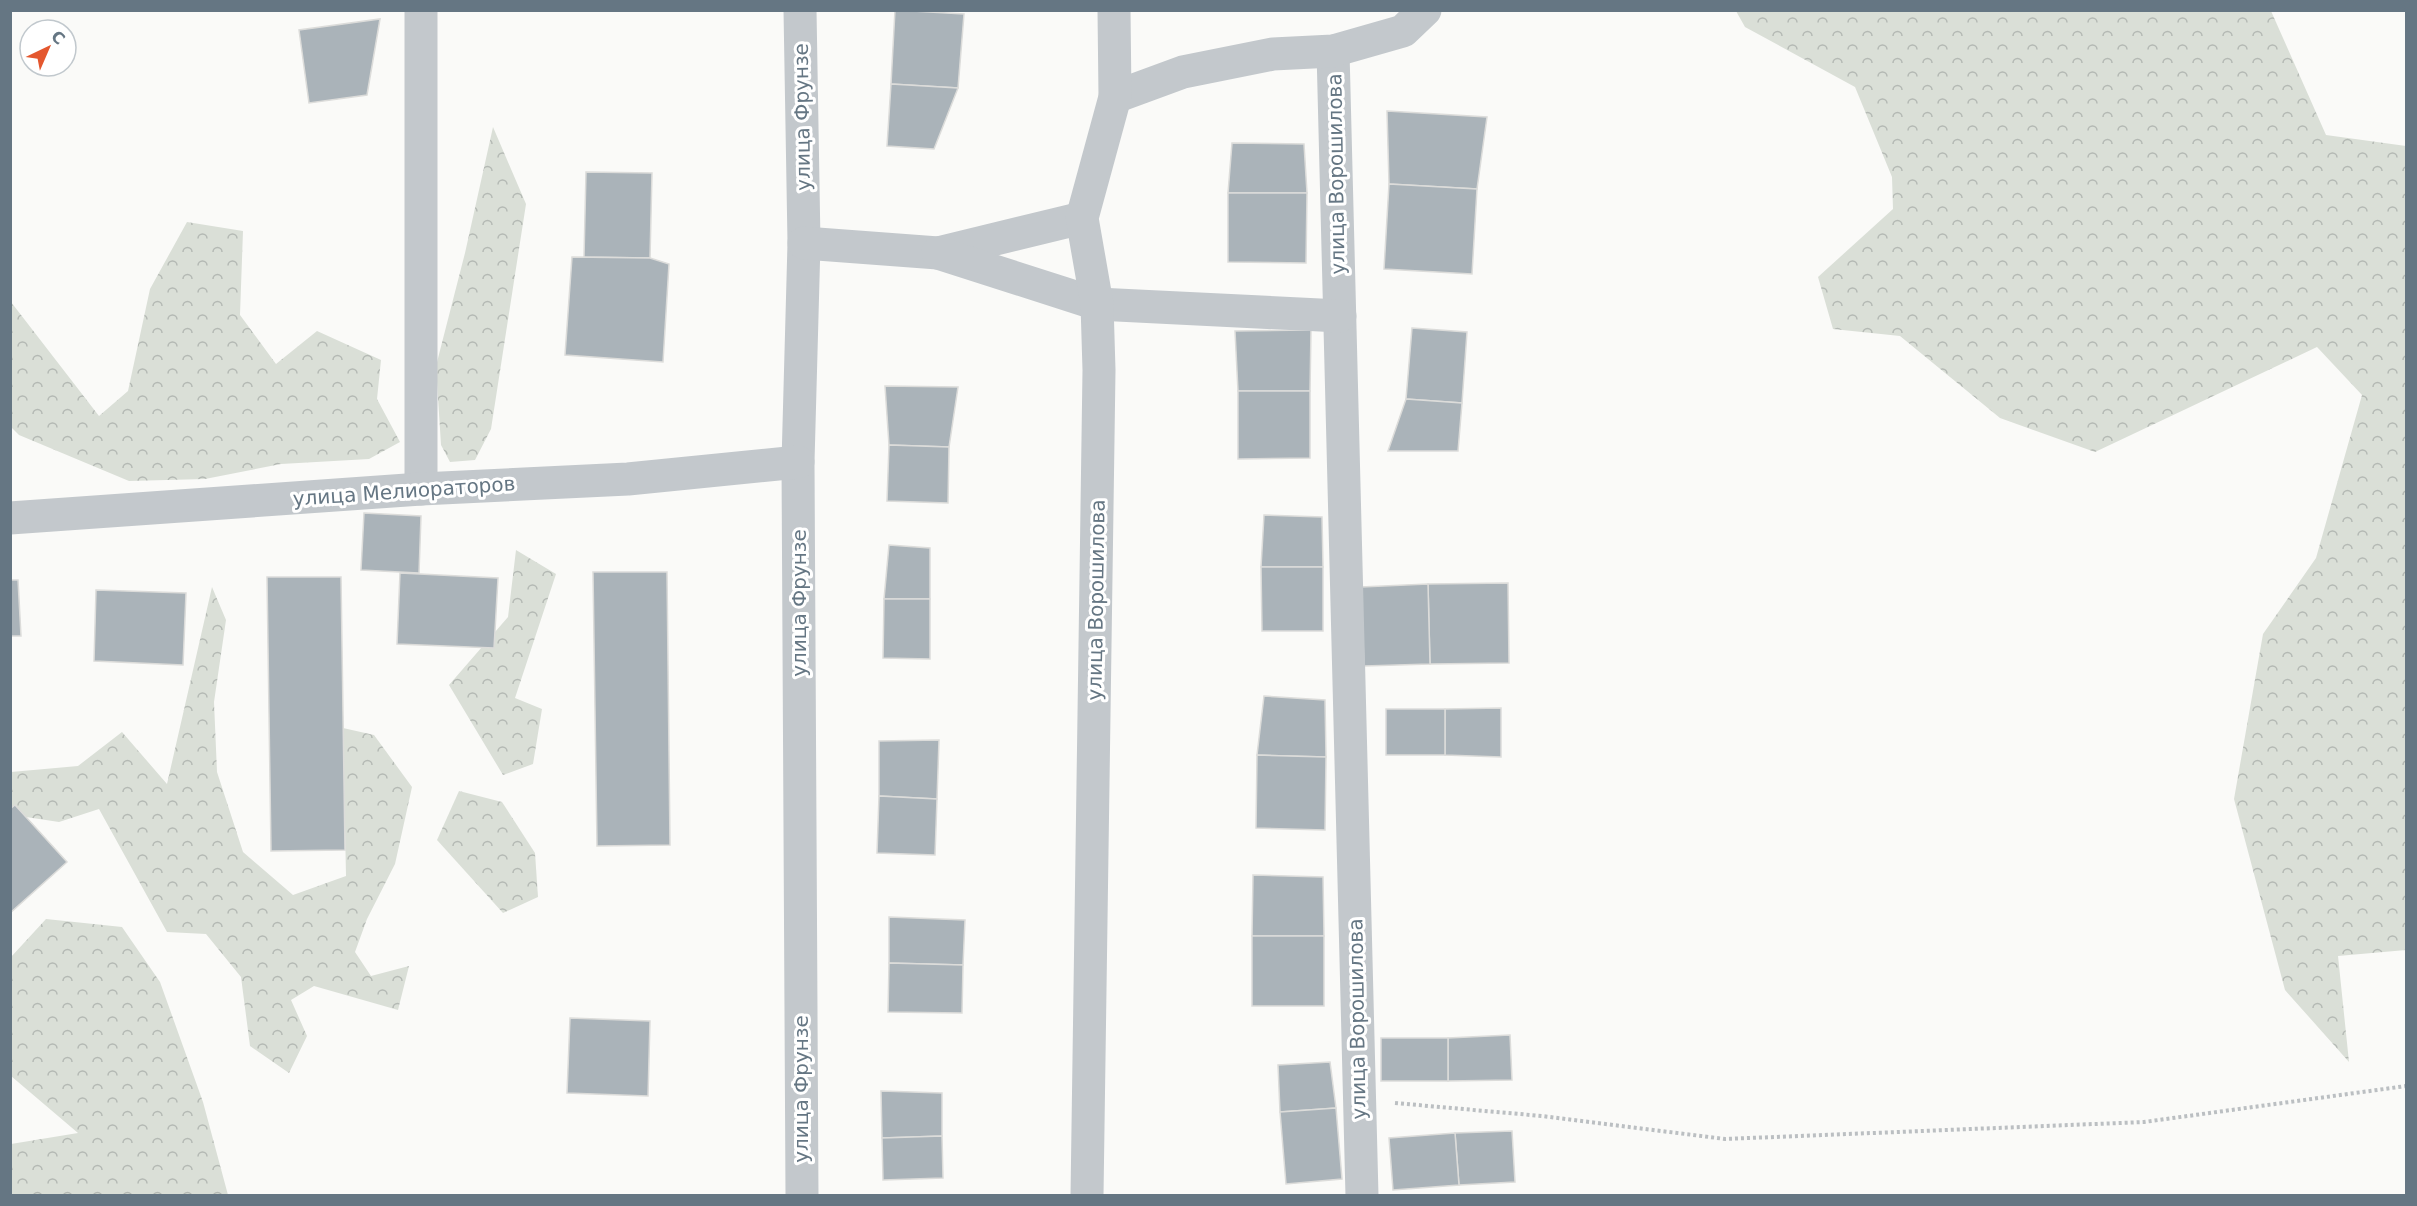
<svg xmlns="http://www.w3.org/2000/svg" width="2417" height="1206" viewBox="0 0 2417 1206" font-family="'DejaVu Sans',sans-serif">
<defs>
<pattern id="forest-crowns" width="20" height="18" patternUnits="userSpaceOnUse" patternTransform="scale(1.5)"><rect width="20" height="18" fill="#dadfd7"/><path d="M2 6a3 3 0 1 1 6 0M12 15a3 3 0 1 1 6 0" fill="none" stroke="#b4b9b4"/></pattern>
</defs>
<rect width="100%" height="100%" fill="#fafaf8"/>
<g fill="url(#forest-crowns)">
<polygon points="1736,11 2271,11 2326,135 2406,146 2406,950 2338,956 2349,1062 2285,990 2234,799 2263,634 2316,558 2362,395 2317,347 2095,452 2000,418 1900,336 1833,329 1818,277 1893,209 1892,177 1855,87 1745,27"/>
<polygon points="493,127 526,204 491,429 475,460 450,462 441,445 436,366 465,253"/>
<polygon points="187,222 243,231 240,315 276,364 317,331 381,360 377,399 400,442 369,459 281,464 205,479 129,481 19,435 11,427 11,302 99,416 128,391 150,289"/>
<polygon points="516,550 556,574 515,698 542,709 533,764 503,775 449,685 508,617"/>
<polygon points="212,587 226,620 214,702 217,772 243,852 293,895 346,876 343,728 374,735 412,787 395,864 367,919 355,952 371,976 409,966 398,1010 314,986 291,1000 307,1036 289,1073 250,1046 241,977 206,934 167,932 99,809 59,822 26,817 15,805 11,808 11,772 78,766 122,732 167,784"/>
<polygon points="459,791 502,802 535,853 538,897 503,913 437,840"/>
<polygon points="46,919 122,927 160,982 203,1102 228,1195 11,1195 11,1144 78,1133 11,1076 11,957"/>
</g>
<g fill="#aab3b9" stroke="#dcdcda" stroke-width="1.5">
<polygon points="895,10 964,14 958,88 891,84"/>
<polygon points="380,19 367,95 309,103 299,30"/>
<polygon points="891,84 958,88 934,149 887,146"/>
<polygon points="1387,111 1487,117 1477,189 1389,184"/>
<polygon points="1232,143 1304,144 1307,193 1228,193"/>
<polygon points="586,172 652,173 650,258 584,257"/>
<polygon points="1389,184 1477,189 1472,274 1384,269"/>
<polygon points="1228,193 1307,193 1306,263 1228,262"/>
<polygon points="572,257 650,258 669,264 663,362 565,355"/>
<polygon points="1412,328 1467,332 1462,403 1406,399"/>
<polygon points="1311,330 1310,391 1238,391 1235,331"/>
<polygon points="885,386 958,387 949,447 889,445"/>
<polygon points="1238,391 1310,391 1310,458 1238,459"/>
<polygon points="1406,399 1462,403 1458,451 1388,451"/>
<polygon points="889,445 949,447 948,503 887,501"/>
<polygon points="364,513 421,516 419,573 361,570"/>
<polygon points="1264,515 1322,517 1323,567 1261,567"/>
<polygon points="889,545 930,548 930,599 884,599"/>
<polygon points="1261,567 1323,567 1323,631 1262,631"/>
<polygon points="593,572 667,572 670,845 597,846"/>
<polygon points="400,573 498,578 494,648 397,644"/>
<polygon points="267,577 341,577 345,850 271,851"/>
<polygon points="10,580 18,580 21,636 10,636"/>
<polygon points="1508,583 1509,663 1430,664 1428,584"/>
<polygon points="1428,584 1430,664 1364,666 1361,587"/>
<polygon points="96,590 186,593 183,665 94,661"/>
<polygon points="884,599 930,599 930,659 883,658"/>
<polygon points="1264,696 1325,700 1326,757 1257,755"/>
<polygon points="1501,708 1501,757 1445,755 1445,709"/>
<rect x="1386" y="709" width="59" height="46"/>
<polygon points="939,740 937,799 879,796 879,741"/>
<polygon points="1257,755 1326,757 1325,830 1256,828"/>
<polygon points="879,796 937,799 935,855 877,853"/>
<polygon points="15,805 67,862 10,913 10,809"/>
<polygon points="1253,875 1323,877 1324,936 1252,936"/>
<polygon points="889,917 965,920 963,965 889,963"/>
<rect x="1252" y="936" width="72" height="70"/>
<polygon points="889,963 963,965 962,1013 888,1012"/>
<polygon points="570,1018 650,1021 648,1096 567,1093"/>
<polygon points="1510,1035 1512,1080 1448,1081 1448,1038"/>
<rect x="1381" y="1038" width="67" height="43"/>
<polygon points="1330,1062 1336,1108 1280,1112 1278,1065"/>
<polygon points="881,1091 942,1093 942,1136 882,1138"/>
<polygon points="1336,1108 1342,1179 1286,1184 1280,1112"/>
<polygon points="1512,1131 1515,1182 1459,1185 1455,1133"/>
<polygon points="1455,1133 1459,1185 1393,1190 1389,1138"/>
<polygon points="942,1136 943,1178 883,1180 882,1138"/>
</g>
<g fill="none" stroke-linecap="round" stroke-linejoin="round">
<polyline stroke="#bbbfc2" stroke-width="4" stroke-dasharray="3 3" stroke-linecap="butt" points="1395,1103 1542,1116 1725,1139 2144,1122 2406,1086"/>
<g stroke="#c3c8cc" stroke-width="33">
<polyline points="800,10 804,243 798,462 802,1196"/>
<polyline points="1333,51 1362,1196"/>
<polyline points="1115,97 1183,72 1273,54 1333,51 1403,31 1425,10"/>
<polyline points="804,243 938,253 1082,218"/>
<polyline points="938,253 1097,304 1340,316"/>
<polyline points="421,489 421,10"/>
<polyline points="10,518 421,489 628,479 798,462"/>
<polyline points="1087,1196 1099,370 1097,304 1082,218 1115,97 1114,10"/>
</g>
</g>
<g text-anchor="middle" stroke-width="6" stroke-linejoin="round" paint-order="stroke">
<g font-size="20" fill="#657683" stroke="#fff">
<text transform="translate(802 117) rotate(-91)" y="7">улица Фрунзе</text>
<text transform="translate(1336 174) rotate(-91)" y="7">улица Ворошилова</text>
<text transform="translate(404 491) rotate(-4)" y="7">улица Мелиораторов</text>
<text transform="translate(1096 600) rotate(-89)" y="7">улица Ворошилова</text>
<text transform="translate(799 603) rotate(-90)" y="7">улица Фрунзе</text>
<text transform="translate(1357 1019) rotate(-91)" y="7">улица Ворошилова</text>
<text transform="translate(801 1089) rotate(-90)" y="7">улица Фрунзе</text>
</g>
</g>
<rect width="2417" height="1206" fill="none" stroke="#657683" stroke-width="24"/>
<g transform="translate(48 48) rotate(44)"><circle r="28" fill="#ffffff" stroke="#c1c8cd" stroke-width="1.5"/>
<path d="M0-4.5L10 22L0 15L-10 22Z" fill="#e4572e"/>
<text y="-9" font-size="16" font-weight="bold" text-anchor="middle" fill="#657683">С</text>
</g>
</svg>
